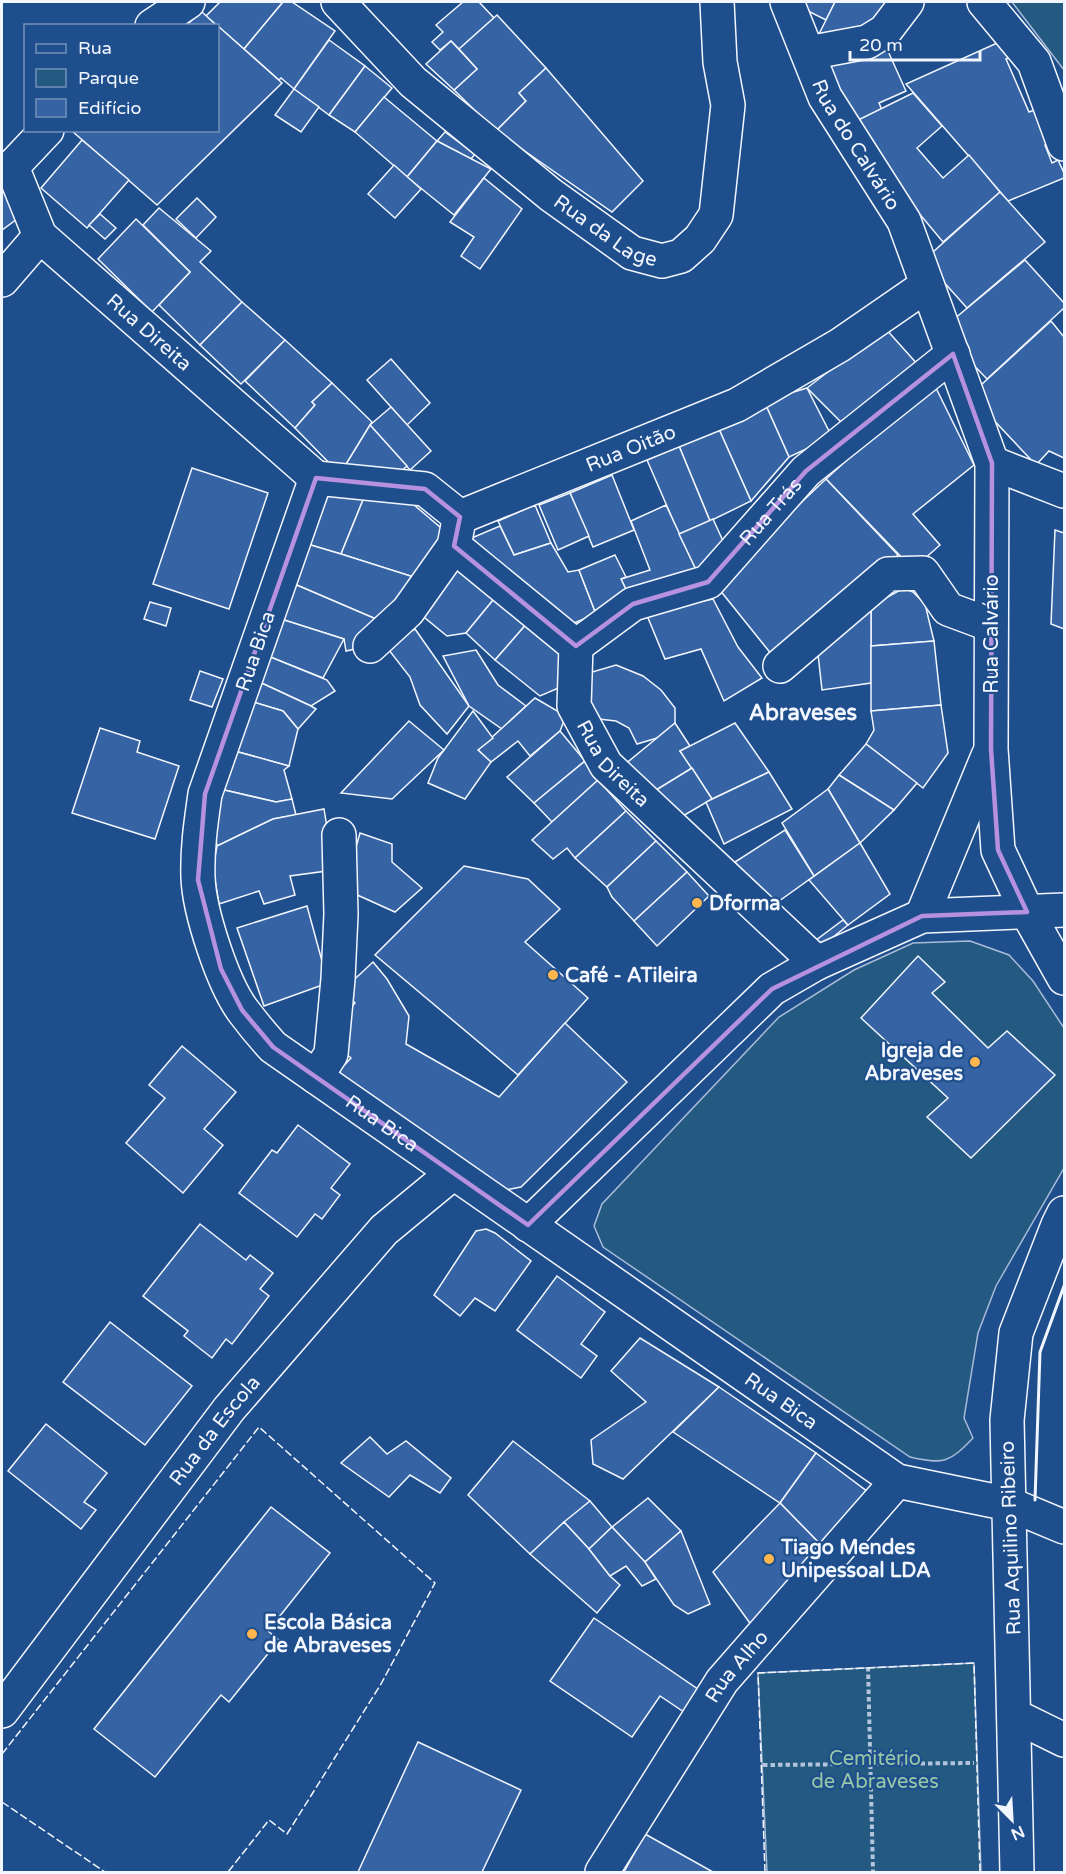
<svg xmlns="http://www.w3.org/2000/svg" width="1066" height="1874" viewBox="0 0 1066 1874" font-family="'Varela Round',sans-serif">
<rect width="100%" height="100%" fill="#1f4e8c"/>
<g fill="#245a82" stroke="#a8bbd7" stroke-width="1.5">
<polygon points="1012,2 1064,2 1064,70"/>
<path d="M 970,941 L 1009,955 L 1033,981 L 1064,1028 L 1064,1168 L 996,1286 L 978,1333 L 964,1418 L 973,1438 C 950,1462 944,1465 910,1457 L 603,1247 L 594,1226 L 602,1204 L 779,1017 L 854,970 L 913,943 Z"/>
<polygon points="974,1663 981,1872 767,1872 758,1673"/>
</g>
<g fill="#3563a3" stroke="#f2f6ff" stroke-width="1.5">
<polygon points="220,2 283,2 244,49 206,16"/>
<polygon points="283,2 292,2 335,31 294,89 281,78 279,80 244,49"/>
<polygon points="463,2 479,2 494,18 459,49 451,41 440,50 432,42 443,32 436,25"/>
<polygon points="800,2 835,2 826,20 802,8"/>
<polygon points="835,2 895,2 869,36 819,34"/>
<polygon points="201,11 217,26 186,26"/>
<polygon points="497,15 546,68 519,93 526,101 496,131 454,90 477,69 459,49"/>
<polygon points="218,26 282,83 157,205 72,131 218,130"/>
<polygon points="1006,39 1014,56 1006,59 1029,112 1037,109 1051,143 1045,145 1052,163 1058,160 1064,173 1064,178 1008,201 906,84"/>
<polygon points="329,40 365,66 329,115 294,89"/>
<polygon points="883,40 906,91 879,103 882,110 846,126 821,68"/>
<polygon points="451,41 477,69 454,90 426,64"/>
<polygon points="365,66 392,88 355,132 329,115"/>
<polygon points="546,68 643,181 612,212 496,131 526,101 519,93"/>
<polygon points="294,89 319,107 301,132 275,115"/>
<polygon points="913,93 942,126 917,148 943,178 969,155 1000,192 943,242 846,126"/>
<polygon points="384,97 437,141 407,177 355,132"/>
<polygon points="445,132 475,154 471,159 437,141"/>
<polygon points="82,140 129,180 87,228 41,188"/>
<polygon points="437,141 491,169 454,215 407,177"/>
<polygon points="394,165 421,189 395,218 368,194"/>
<polygon points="484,178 522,209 480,269 461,256 474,237 450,222"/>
<polygon points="2,184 17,219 2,230"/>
<polygon points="1000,192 1045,242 967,308 924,260"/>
<polygon points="197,198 216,217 196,238 176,219"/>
<polygon points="159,208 211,251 200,262 242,302 200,345 159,305 190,272 143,225"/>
<polygon points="100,214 116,228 105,239 89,225"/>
<polygon points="136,219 190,272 152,312 98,259"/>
<polygon points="1025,260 1064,303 1064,308 987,379 956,347 947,325"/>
<polygon points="242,302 285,340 241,384 200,345"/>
<polygon points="1051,321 1064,337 1064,458 1049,451 1036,465 970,395"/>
<polygon points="885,328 919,366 845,426 807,388"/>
<polygon points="285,340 332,383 312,402 315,405 295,428 245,381"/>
<polygon points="391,359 430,403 407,425 367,380"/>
<polygon points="933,382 974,465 913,514 940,545 913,569 826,479"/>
<polygon points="332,383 372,422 340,474 295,428 315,405 312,402"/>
<polygon points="807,388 832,437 789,457 764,401"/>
<polygon points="764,401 789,457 751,501 718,427"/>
<polygon points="391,407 431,451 410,470 370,425"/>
<polygon points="370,425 407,466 393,479 340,474"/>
<polygon points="718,427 751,501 710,521 679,446"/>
<polygon points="679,446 710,521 679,534 647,460"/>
<polygon points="192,468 268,493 229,609 153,584"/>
<polygon points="612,475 634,530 593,547 570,493"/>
<polygon points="826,479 898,555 776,660 715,584"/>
<polygon points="318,488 365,495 341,554 304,543"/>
<polygon points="570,493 589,536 558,550 539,505"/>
<polygon points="365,495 406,498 448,534 420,579 341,554"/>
<polygon points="535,505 551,543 514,555 498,521"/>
<polygon points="666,505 701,580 631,600 621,579 650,570 631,521"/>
<polygon points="713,519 729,554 701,580 679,534"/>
<polygon points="500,526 514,555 551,543 568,572 579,570 596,614 562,628 467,540"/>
<polygon points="1055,530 1064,533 1064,629 1051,624"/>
<polygon points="304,543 341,554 420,579 383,622 292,583"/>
<polygon points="615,555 626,577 621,579 631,600 596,614 579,570"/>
<polygon points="451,569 474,572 498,594 466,633 447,636 419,613"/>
<polygon points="292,583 383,622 359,648 346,651 344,639 281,619"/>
<polygon points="904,588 913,592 925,604 934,641 871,646 871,606"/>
<polygon points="498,594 529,621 495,660 466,633"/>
<polygon points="713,599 738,647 762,678 724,701 701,649 665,659 646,613"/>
<polygon points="150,602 171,608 166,626 144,619"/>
<polygon points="871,606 871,683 822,690 817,645"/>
<polygon points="281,619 344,639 323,678 263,654"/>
<polygon points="529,621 558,647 570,683 540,696 495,660"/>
<polygon points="415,629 469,706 447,734 420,705 410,677 385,645"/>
<polygon points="934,641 941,705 871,711 871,646"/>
<polygon points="476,650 498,685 526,706 502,729 469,706 443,656"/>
<polygon points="263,654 327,680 335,691 311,706 255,680"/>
<polygon points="616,665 643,676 661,690 675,708 675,723 657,738 637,744 629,728 616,721 590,718 582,675"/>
<polygon points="200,671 223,679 212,707 190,700"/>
<polygon points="255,680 311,706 316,709 298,729 283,711 243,699"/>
<polygon points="535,698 566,716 560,731 530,756 518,741 491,762 478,750"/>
<polygon points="243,699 283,711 298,729 289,766 231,750"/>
<polygon points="941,705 948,753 923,788 866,744 874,730 871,711"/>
<polygon points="473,711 493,738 478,750 491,762 465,799 428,783 438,758"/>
<polygon points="409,721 444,750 392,799 341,793"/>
<polygon points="675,723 690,746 680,751 692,768 648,795 618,770"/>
<polygon points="735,723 769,772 712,799 680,751"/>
<polygon points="100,728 140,741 137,752 179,766 155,839 72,813"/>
<polygon points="560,731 585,761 534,803 507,777"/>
<polygon points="866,744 917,783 894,810 839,775"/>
<polygon points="231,750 289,766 284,770 292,799 276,802 220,789"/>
<polygon points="585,761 598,780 552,822 534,803"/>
<polygon points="692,768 712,799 676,820 648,795"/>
<polygon points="769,772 792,809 724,844 706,802"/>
<polygon points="839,775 894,810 860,843 828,789"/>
<polygon points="598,780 626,811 575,858 567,848 553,859 532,840"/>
<polygon points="220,789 276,802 292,799 296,815 273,819 217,846 213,820"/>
<polygon points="828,789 860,843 814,876 782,823"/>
<polygon points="324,809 334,870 290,876 295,895 264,904 259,891 219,904 213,868 217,846 273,819"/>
<polygon points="626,811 656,841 607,887 575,858"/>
<polygon points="785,830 814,876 775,904 816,940 843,920 848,925 817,950 769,907 735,862"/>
<polygon points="360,833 392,844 392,862 422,888 395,912 344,889"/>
<polygon points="656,841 687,872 634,921 612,897 607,887"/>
<polygon points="860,843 890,894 848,925 809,880"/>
<polygon points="464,866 528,879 560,909 525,942 588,998 518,1075 375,955"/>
<polygon points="687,872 709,896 657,946 634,921"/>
<polygon points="307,906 328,983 264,1006 237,928"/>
<polygon points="918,956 945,982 932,993 988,1048 1007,1031 1055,1075 971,1158 927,1117 948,1098 861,1018"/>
<polygon points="373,962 387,979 409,1016 406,1044 499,1097 565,1023 627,1082 521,1187 505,1190 332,1078 351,1058 338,1047 350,1031 339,1020 355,1003 343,990"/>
<polygon points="182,1046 236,1092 204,1129 223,1145 183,1193 126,1143 165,1098 149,1085"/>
<polygon points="298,1125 350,1164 331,1188 340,1195 322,1219 315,1214 297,1237 239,1193 272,1150 277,1153"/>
<polygon points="200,1224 246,1260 250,1255 273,1273 260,1289 269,1296 232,1344 226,1339 212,1358 184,1336 188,1331 143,1296"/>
<polygon points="486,1229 495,1233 531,1261 495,1311 475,1298 460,1316 434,1295 476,1231"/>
<polygon points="557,1276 605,1312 581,1344 597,1356 581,1378 517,1330"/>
<polygon points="110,1322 192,1386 145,1445 63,1382"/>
<polygon points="640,1338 719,1387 623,1479 593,1464 591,1440 646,1402 611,1371"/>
<polygon points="719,1387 816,1453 780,1503 673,1432"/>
<polygon points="46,1424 107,1473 84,1502 96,1510 81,1529 8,1471"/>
<polygon points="370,1437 387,1454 406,1441 451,1478 440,1493 410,1475 389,1497 341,1463"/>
<polygon points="513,1441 590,1501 530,1554 468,1495"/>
<polygon points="816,1453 868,1492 823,1547 780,1503"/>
<polygon points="648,1498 681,1531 645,1562 612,1527"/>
<polygon points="590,1501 612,1527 589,1549 564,1522"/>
<polygon points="780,1503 823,1547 752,1626 713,1572"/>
<polygon points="271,1507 330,1553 268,1631 279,1640 229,1702 221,1695 155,1777 94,1729"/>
<polygon points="564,1522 589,1549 610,1576 620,1585 597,1613 530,1554"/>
<polygon points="612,1527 645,1562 656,1579 642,1586 626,1566 610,1576 589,1549"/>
<polygon points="681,1531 710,1604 688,1614 674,1605 645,1562"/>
<polygon points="594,1618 705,1694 690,1716 660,1696 632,1737 550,1681"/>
<polygon points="418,1742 521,1790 482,1872 358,1872"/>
<polygon points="645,1834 713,1872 624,1872"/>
</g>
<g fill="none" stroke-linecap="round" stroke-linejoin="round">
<defs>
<g id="street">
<path id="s1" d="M 338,2 L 413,82 L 551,195 L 632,253 L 662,261 L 681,256 L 700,239 L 716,215 L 728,105 L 720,62 L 717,2"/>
<path id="s2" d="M 787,2 L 825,97 L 904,221 L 992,463 L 991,749 L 998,850 L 1027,912 L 1064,978"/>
<polyline points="984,2 1034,62 1064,144"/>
<polyline points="152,26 188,2"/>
<polyline points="808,53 867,42 885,31 907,2"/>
<path id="s3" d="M 12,167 L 40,236 L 316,478"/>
<polyline points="12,167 47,130"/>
<polyline points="2,280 40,236"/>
<polyline points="992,463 1064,491"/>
<path id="s4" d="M 316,478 L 205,794 C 201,822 197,849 198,877 C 199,911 223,985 244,1012 C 253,1024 263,1036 273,1047 L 897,1481 L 1009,1504 L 1064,1527"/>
<polyline points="316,478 425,489 460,517"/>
<path id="s5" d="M 460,517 L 737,405 L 840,345 L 927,285"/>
<path id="s6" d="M 454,546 L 576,646 L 574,706 L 606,765 L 817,963"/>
<polyline points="370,646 408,611 454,546 458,525"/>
<path id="s7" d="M 576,646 L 633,604 L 708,582 L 806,471 L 953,354"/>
<polyline points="780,666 888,574 923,573 948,609 991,625"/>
<polyline points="922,916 988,756"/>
<polyline points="316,1077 331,1054 338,979 341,914 339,835"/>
<polyline points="528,1225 772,989 817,963 922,916 1064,910"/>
<path id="s8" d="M 2,1711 L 229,1409 L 384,1230 L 453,1173"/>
<polyline points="1015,1716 1064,1740"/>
<path id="s9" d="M 602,1872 L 722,1681 L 897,1481"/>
</g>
<polyline id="secondary" points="1017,1872 1007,1420 1016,1333 1058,1225 1064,1213"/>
</defs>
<use href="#street" stroke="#f2f6ff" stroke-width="36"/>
<use href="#secondary" stroke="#f2f6ff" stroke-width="36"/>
<g stroke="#b3c4dc" stroke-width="4" stroke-dasharray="4.5 3" stroke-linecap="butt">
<polyline points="868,1667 873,1872"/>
<polyline points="763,1765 974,1763"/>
</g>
<use href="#street" stroke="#1f4e8c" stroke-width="33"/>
<use href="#secondary" stroke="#1f4e8c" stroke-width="33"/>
<g stroke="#f2f6ff" stroke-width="1.5" stroke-dasharray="8 3" stroke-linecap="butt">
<polyline points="2,1754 259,1427 435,1583 381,1684 287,1834 269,1820 228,1872"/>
<polyline points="2,1802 105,1872"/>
<polyline points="765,1872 758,1673 974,1663 980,1872"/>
</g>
<polyline stroke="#f2f6ff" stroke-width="3" points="1035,1500 1040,1352 1064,1286"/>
</g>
<path fill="none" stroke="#b691df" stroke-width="4.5" stroke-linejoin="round" d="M 953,354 L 992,463 L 991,749 L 998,850 L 1027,912 L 922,916 L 772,989 L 528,1225 L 273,1047 L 242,1010 L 221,969 L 198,880 L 205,794 L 316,478 L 425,489 L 460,517 L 454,546 L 576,646 L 633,604 L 708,582 L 806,471 Z"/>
<g fill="#ffb74d" stroke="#1f4e8c" stroke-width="2">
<circle cx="697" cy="903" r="6"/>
<circle cx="553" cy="975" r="6"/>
<circle cx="975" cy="1062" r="6"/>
<circle cx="769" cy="1559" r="6"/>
<circle cx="252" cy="1634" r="6"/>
</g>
<g text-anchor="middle" stroke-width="4.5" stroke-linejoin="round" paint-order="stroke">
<g font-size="20" fill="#f2f6ff" stroke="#1f4e8c">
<text dy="7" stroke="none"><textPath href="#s2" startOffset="159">Rua do Calvário</textPath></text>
<text dy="7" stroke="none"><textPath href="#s1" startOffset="354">Rua da Lage</textPath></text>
<text dy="7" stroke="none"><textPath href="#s3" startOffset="220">Rua Direita</textPath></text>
<text dy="7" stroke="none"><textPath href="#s5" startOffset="184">Rua Oitão</textPath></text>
<text dy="7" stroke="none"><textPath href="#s7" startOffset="243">Rua Trás</textPath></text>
<text transform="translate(991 634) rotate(-90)" y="7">Rua Calvário</text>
<text transform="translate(255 651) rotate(-71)" y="7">Rua Bica</text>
<text dy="7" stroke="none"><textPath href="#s6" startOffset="288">Rua Direita</textPath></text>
<text dy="7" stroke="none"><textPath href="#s4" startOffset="741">Rua Bica</textPath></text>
<text dy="7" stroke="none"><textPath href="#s4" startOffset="1227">Rua Bica</textPath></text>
<text dy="7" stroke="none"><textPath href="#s8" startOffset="352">Rua da Escola</textPath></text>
<text transform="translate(1010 1538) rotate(-92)" y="7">Rua Aquilino Ribeiro</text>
<text dy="7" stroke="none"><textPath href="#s9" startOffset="246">Rua Alho</textPath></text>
</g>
<g font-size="20" font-weight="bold" fill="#f2f6ff" stroke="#1f4e8c" text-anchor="start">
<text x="709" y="910">Dforma</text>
<text x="565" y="982">Café - ATileira</text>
<text x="963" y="1057" text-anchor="end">Igreja de<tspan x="963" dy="23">Abraveses</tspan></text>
<text x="781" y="1554">Tiago Mendes<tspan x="781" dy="23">Unipessoal LDA</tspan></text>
<text x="264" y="1629">Escola Básica<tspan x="264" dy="23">de Abraveses</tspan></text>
</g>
<g font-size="20" fill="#97c8a6" stroke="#1f4e8c">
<text x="875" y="1765">Cemitério<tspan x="875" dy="23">de Abraveses</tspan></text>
</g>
<g font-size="22" font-weight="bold" fill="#f2f6ff" stroke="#1f4e8c">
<text x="803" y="720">Abraveses</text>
</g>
</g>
<rect width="1066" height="1874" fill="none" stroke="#f2f6ff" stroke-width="6"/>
<rect x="24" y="24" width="195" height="108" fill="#1f4e8c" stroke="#7391ba" stroke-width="1.5"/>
<rect x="36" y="44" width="30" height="9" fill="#1f4e8c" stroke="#7391ba" stroke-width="1.5"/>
<text x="78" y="54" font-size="18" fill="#f2f6ff">Rua</text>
<rect x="36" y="69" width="30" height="18" fill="#245a82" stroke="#7391ba" stroke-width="1.5"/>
<text x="78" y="84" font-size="18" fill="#f2f6ff">Parque</text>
<rect x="36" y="99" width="30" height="18" fill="#3563a3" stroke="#7391ba" stroke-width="1.5"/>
<text x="78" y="114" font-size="18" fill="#f2f6ff">Edifício</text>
<g transform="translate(1012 1820) rotate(156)" stroke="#1f4e8c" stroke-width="4.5" paint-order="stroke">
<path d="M0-4.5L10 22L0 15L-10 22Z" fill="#f2f6ff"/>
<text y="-9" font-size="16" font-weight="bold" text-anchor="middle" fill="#f2f6ff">N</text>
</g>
<path d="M850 51v9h130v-9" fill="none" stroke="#f2f6ff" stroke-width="3"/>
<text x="859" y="51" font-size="18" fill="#f2f6ff" stroke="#1f4e8c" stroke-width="4.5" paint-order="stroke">20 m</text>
</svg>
